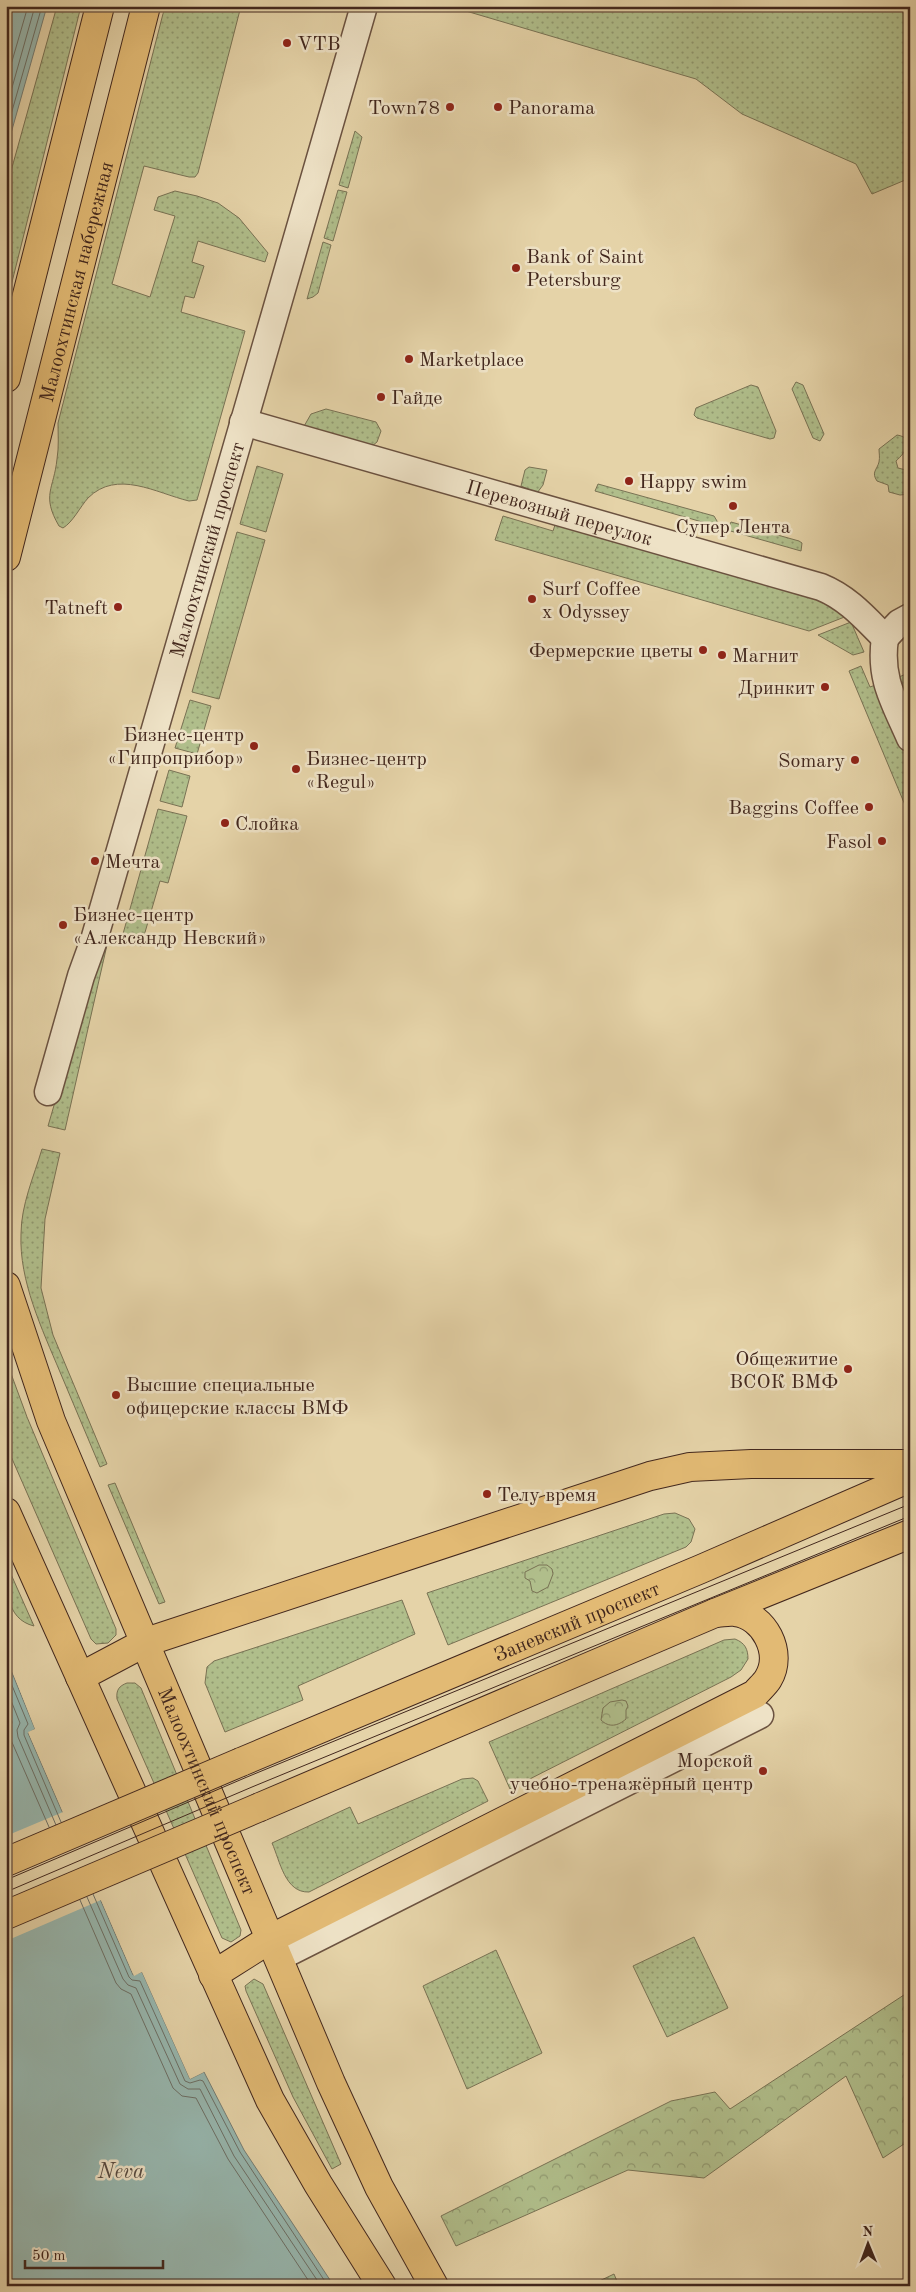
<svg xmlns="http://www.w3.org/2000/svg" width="916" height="2292" viewBox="0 0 916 2292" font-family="'Old Standard TT',serif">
<defs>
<pattern id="grass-dots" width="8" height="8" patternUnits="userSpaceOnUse" patternTransform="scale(1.25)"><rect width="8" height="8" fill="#b0be8b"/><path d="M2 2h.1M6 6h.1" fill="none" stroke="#919a71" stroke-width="1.8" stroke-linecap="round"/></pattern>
<pattern id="forest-crowns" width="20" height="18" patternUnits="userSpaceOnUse" patternTransform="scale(1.25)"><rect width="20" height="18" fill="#b0be8b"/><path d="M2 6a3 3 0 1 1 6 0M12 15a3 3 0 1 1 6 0" fill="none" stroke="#919a71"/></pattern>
</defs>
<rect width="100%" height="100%" fill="#e5d3a8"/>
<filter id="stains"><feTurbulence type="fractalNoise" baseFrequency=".004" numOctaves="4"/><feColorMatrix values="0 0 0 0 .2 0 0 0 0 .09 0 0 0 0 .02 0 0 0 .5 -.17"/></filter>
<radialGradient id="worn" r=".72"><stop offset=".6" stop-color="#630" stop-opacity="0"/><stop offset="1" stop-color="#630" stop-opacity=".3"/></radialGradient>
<g fill="url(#grass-dots)" stroke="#797254">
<polygon points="57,6 81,6 6,306 6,189"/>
<path d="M 165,6 L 241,6 L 198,173 L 195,177 L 189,177 L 144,166 L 112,284 L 150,297 L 175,216 L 154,210 L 158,197 L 175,191 L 197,196 L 218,203 L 239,218 L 268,253 L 265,262 L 198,241 L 192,262 L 204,266 L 194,298 L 185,296 L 181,312 L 245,331 L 197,500 L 189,501 C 156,493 117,469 88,498 C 80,507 73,522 63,528 L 59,526 C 41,495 54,489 57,459 C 59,447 58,435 58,423 Z"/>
<polygon points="449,6 910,6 910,178 872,194 856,164 742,114 696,79"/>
<polygon points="355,131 362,137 348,188 339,185"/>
<polygon points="338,190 347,192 333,241 324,238"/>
<polygon points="323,242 331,245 318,293 313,297 307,299"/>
<polygon points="796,382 803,385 824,434 820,441 813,438 792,389"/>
<polygon points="751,385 758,387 776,431 774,438 770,439 697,418 694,415 696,408"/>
<polygon points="326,409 376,422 381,431 377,442 372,446 303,428 311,414"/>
<path d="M 897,435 C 916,438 905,453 896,461 L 898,468 L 910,471 L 910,494 L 900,495 L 889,492 L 888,485 L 877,481 C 871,472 877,470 879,462 C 880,457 879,453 879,449 Z"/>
<polygon points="257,466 283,474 266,532 240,524"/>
<polygon points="529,467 547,470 543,485 537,493 521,486 525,470"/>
<polygon points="598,484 714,516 717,521 716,526 595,491"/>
<polygon points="503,516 553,531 556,522 828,601 847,616 809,631 495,540"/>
<polygon points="731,522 799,541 802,543 801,551 727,530"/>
<polygon points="237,532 265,540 219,699 192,692"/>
<polygon points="851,622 864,652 853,655 818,635"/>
<polygon points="861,666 870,687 878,684 910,761 910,817 849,671"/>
<polygon points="910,672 910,709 897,678"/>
<polygon points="190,700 211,706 197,754 175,748"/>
<polygon points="169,770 190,776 182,807 160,801"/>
<polygon points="158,809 187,816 168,883 160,881 141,946 121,941"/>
<polygon points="107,945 65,1130 48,1126 91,978"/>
<path d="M 42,1149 L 60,1153 L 45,1219 L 41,1288 L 53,1335 L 107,1464 L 100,1467 C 87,1435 73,1404 60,1372 C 42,1329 19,1281 21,1234 C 21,1205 34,1176 42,1149 Z"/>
<polygon points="6,1360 27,1417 116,1629 116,1635 108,1643 96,1644 91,1639 6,1445"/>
<polygon points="115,1483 165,1602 159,1604 108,1485"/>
<polygon points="675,1513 689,1519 695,1529 691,1542 686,1547 448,1645 427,1593 664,1514"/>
<path d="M 6,1563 L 34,1626 C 5,1619 6,1586 6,1563 Z"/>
<polygon points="402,1600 415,1634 298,1686 303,1700 225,1732 205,1683 207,1667 214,1661"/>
<path d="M 735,1639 C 745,1643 748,1649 748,1659 L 741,1670 L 731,1677 L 510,1789 L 489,1742 L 724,1640 Z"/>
<path d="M 127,1683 L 135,1683 L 141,1688 L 241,1930 L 240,1936 L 231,1942 L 222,1938 L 117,1699 C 116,1690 119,1686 127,1683 Z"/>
<path d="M 473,1778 L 478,1781 L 488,1801 L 309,1892 C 285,1893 280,1861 272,1843 L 350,1807 L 358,1824 L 462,1779 Z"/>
<polygon points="694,1937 728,2008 667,2037 633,1966"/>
<polygon points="496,1950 542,2053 467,2089 423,1986"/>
<polygon points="254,1979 263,1984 341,2164 332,2169 293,2097 246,1991 245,1986"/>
<polygon points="614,2274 619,2286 589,2286"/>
</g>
<g fill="url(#forest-crowns)" stroke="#797254">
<polygon points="539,1565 547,1565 552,1569 553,1574 548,1587 537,1593 532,1591 530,1581 525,1578 525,1572"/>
<path d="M 622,1700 L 626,1701 L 628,1706 L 626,1710 L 626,1719 C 618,1726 609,1728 601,1720 L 603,1708 L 610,1702 Z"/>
<polygon points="910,1991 910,2140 883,2158 846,2076 704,2178 628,2170 456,2246 441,2216 671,2101 715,2092 730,2109"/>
</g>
<g fill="#97b7af" stroke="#757d75">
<polygon points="6,6 47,6 6,151"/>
<polygon points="6,1658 35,1729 28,1733 133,1975 142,1972 190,2079 204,2072 244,2150 334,2286 6,2286"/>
</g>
<polygon fill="#e5d3a8" points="6,1655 38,1728 31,1734 135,1972 141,1969 144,1970 191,2076 203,2070 204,2072 190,2079 142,1972 134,1976 101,1900 6,1941 6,1836 63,1812 28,1732 35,1729"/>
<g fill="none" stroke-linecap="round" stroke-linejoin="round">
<g stroke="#6c6f66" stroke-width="1">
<polyline points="6,82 28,6"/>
<polyline points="6,109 35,6"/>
<polyline points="6,132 42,6"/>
<polyline points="6,1671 28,1724 24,1730 24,1735 61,1822"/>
<polyline points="6,1688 20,1723 17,1730 18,1737 56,1825"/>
<polyline points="6,1708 12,1722 10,1732 11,1740 49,1827"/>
<polyline points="93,1894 129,1977 132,1980 140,1981 185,2081 190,2083 200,2080 203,2081 240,2152 328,2286"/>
<polyline points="87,1897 123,1979 128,1985 136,1988 180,2084 188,2089 200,2089 234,2156 321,2286"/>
<polyline points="80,1900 116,1983 121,1989 131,1994 173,2088 182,2096 196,2098 228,2159 312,2286"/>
</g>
<defs>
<g id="minor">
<path id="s1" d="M 243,422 L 821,587 C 848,598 865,618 885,638"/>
<path d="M 885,638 C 879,679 894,701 910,738"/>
<polyline points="885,638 899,623 910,617"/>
<path id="s2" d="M 48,1092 L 81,976 L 94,940 L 364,6"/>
<polyline points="278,1958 760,1715"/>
</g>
<g id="major">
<polyline points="6,378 100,6"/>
<path id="s3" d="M 6,557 L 146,6"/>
<path id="s4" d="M 6,1286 L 51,1421 L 331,2083 L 379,2187 L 434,2286"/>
<polyline points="6,1512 270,2100 318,2184 382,2286"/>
<polyline points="80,1677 146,1642 650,1476 690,1467 751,1464 910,1464"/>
<path id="s5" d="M 241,1762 L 701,1569 L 910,1478"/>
<polyline points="260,1807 715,1613 910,1534"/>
<path d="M 213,1975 L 270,1939 L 755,1694 C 759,1689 765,1684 768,1679 C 784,1653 764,1615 735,1612 C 728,1611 721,1613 715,1613"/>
</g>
</defs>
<use href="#minor" stroke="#6b5240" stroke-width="29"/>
<use href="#major" stroke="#42271d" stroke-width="30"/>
<use href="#minor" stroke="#eee2c6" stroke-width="26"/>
<use href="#major" stroke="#e2ba74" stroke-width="28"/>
<g stroke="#42271d" stroke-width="1">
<polyline points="6,1880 247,1777 910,1504"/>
<polyline points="6,1892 252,1787 910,1516"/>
</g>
<defs>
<g id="major-bridge">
<polyline points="6,1862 241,1762"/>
<polyline points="6,1915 260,1807"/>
</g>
</defs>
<use href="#major-bridge" stroke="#42271d" stroke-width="30" stroke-linecap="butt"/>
<use href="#major-bridge" stroke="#e2ba74" stroke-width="28"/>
</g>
<g fill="#8f2418" stroke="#eee2c6" stroke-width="2">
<circle cx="287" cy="43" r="5"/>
<circle cx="450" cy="107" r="5"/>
<circle cx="498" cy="107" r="5"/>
<circle cx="516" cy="268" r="5"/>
<circle cx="409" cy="359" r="5"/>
<circle cx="381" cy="397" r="5"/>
<circle cx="629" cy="481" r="5"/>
<circle cx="733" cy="506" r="5"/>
<circle cx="532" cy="599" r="5"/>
<circle cx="118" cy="607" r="5"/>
<circle cx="703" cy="650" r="5"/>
<circle cx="722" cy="655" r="5"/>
<circle cx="825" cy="687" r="5"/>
<circle cx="254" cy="746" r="5"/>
<circle cx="855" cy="760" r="5"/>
<circle cx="296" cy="769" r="5"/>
<circle cx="869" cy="807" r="5"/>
<circle cx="225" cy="823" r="5"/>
<circle cx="882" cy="841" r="5"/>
<circle cx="95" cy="861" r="5"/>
<circle cx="63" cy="925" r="5"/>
<circle cx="848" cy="1369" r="5"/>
<circle cx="116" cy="1395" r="5"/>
<circle cx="487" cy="1494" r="5"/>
<circle cx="763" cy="1771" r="5"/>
</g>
<g text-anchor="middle" stroke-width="5" stroke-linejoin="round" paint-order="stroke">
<g font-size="20" fill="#42271d" stroke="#eee2c6" text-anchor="start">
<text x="297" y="50">VTB</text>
<text x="440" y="114" text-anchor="end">Town78</text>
<text x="508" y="114">Panorama</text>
<text x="526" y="263">Bank of Saint<tspan x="526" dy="23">Petersburg</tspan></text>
<text x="419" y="366">Marketplace</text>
<text x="391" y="404">Гайде</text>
<text x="639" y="488">Happy swim</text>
<text x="733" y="533" text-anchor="middle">Супер Лента</text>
<text x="542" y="595">Surf Coffee<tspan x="542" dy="23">х Odyssey</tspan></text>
<text x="108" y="614" text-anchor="end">Tatneft</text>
<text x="693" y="657" text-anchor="end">Фермерские цветы</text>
<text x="732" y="662">Магнит</text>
<text x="815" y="694" text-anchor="end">Дринкит</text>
<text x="244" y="741" text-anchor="end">Бизнес-центр<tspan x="244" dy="23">«Гипроприбор»</tspan></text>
<text x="306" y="765">Бизнес-центр<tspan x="306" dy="23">«Regul»</tspan></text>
<text x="845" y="767" text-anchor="end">Somary</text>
<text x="859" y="814" text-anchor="end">Baggins Coffee</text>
<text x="235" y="830">Слойка</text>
<text x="872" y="848" text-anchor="end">Fasol</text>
<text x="105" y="868">Мечта</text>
<text x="73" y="921">Бизнес-центр<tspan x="73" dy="23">«Александр Невский»</tspan></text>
<text x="838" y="1365" text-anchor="end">Общежитие<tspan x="838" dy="23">ВСОК ВМФ</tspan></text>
<text x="126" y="1391">Высшие специальные<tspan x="126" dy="23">офицерские классы ВМФ</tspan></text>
<text x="497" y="1501">Телу время</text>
<text x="753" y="1767" text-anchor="end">Морской<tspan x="753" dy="23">учебно-тренажёрный центр</tspan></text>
</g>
<g font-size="20" fill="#42271d" stroke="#eee2c6">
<text dy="7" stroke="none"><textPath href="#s3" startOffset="284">Малоохтинская набережная</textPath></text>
<text dy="7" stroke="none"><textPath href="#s1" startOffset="329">Перевозный переулок</textPath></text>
<text dy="7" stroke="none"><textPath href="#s2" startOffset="565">Малоохтинский проспект</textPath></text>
<text dy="7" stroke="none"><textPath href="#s5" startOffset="364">Заневский проспект</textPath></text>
<text dy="7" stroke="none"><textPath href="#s4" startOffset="544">Малоохтинский проспект</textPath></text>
</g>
<g font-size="21" font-style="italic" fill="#574b42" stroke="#eee2c6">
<text x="121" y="2178">Neva</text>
</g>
</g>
<rect width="916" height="2292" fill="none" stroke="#e5d3a8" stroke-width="25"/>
<rect x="8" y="8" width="901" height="2277" fill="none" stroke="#42271d" stroke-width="2.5"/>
<rect x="12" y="12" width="891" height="2267" fill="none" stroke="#42271d"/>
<g transform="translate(868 2244) rotate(359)" stroke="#eee2c6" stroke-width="4" paint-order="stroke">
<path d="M0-4L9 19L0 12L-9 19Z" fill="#42271d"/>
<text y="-8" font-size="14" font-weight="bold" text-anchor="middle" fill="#42271d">N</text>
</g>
<path d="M25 2260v8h138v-8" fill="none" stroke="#42271d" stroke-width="2.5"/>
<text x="32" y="2260" font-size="15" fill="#42271d" stroke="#eee2c6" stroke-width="4" paint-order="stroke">50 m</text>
<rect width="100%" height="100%" filter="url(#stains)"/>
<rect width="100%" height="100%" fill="url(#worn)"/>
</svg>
